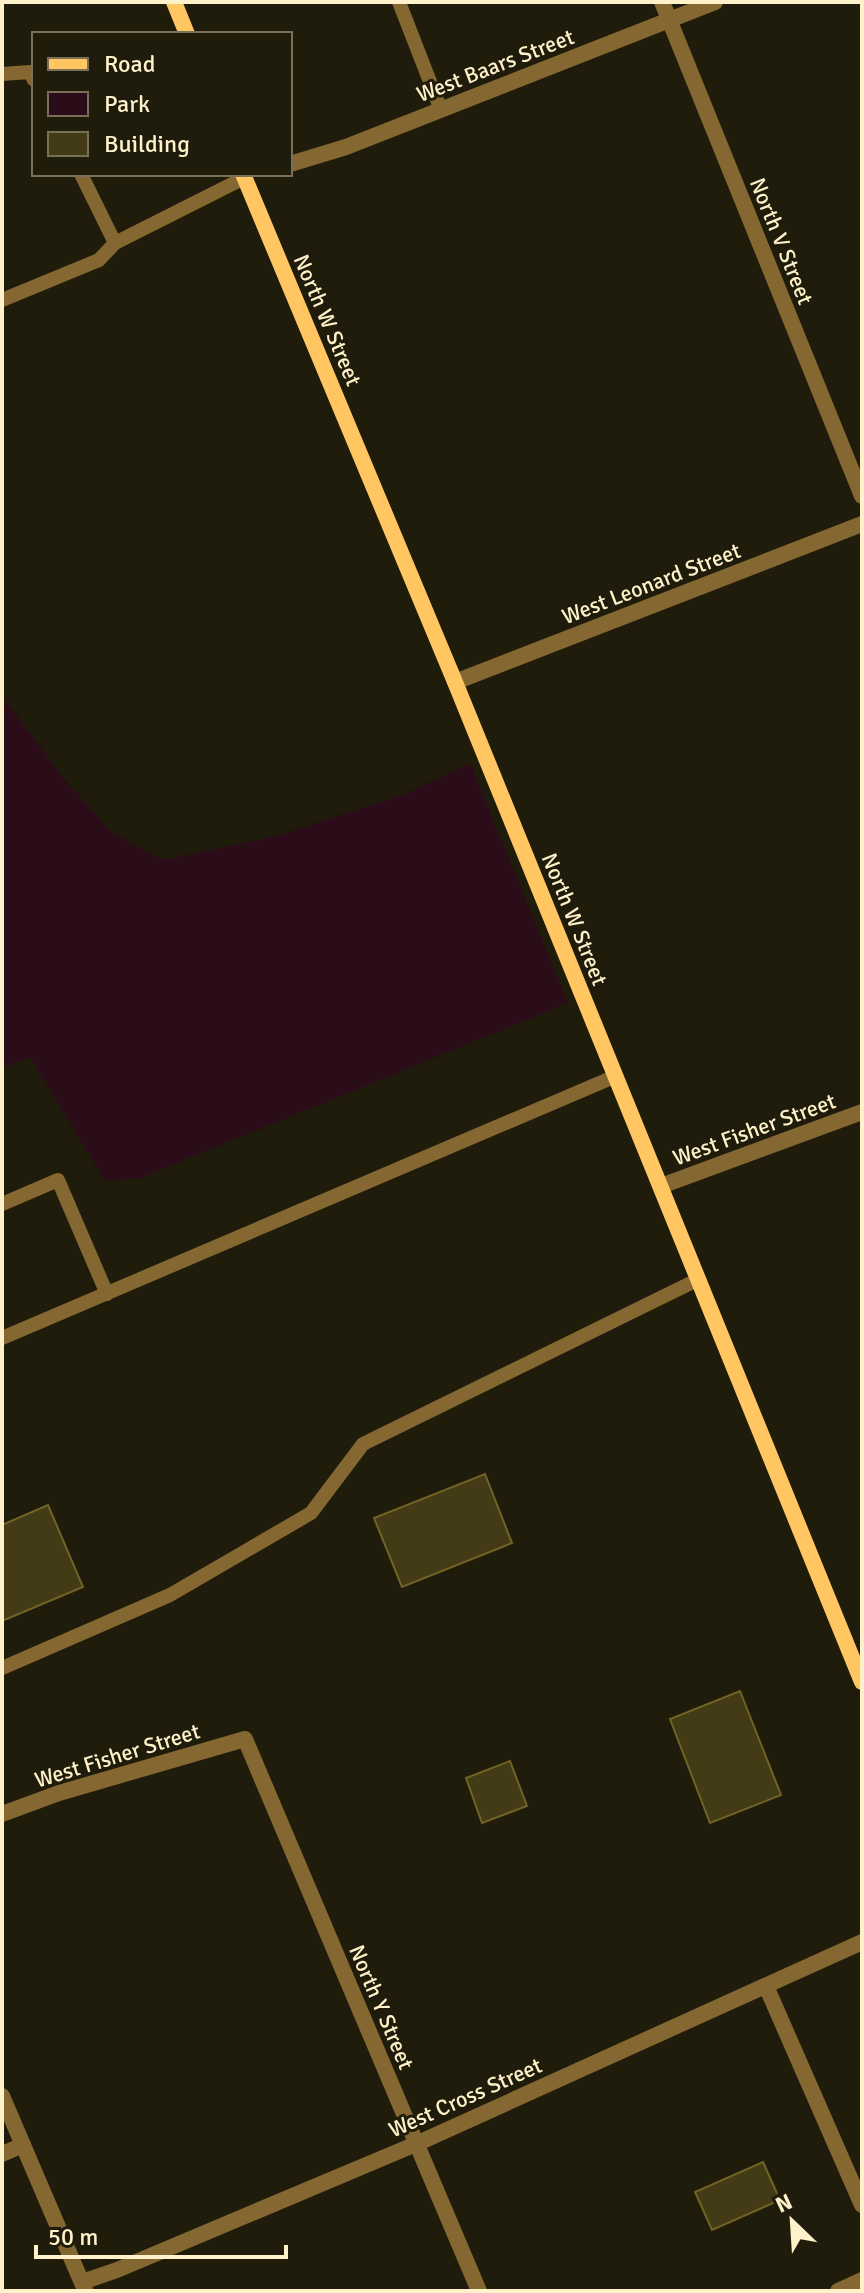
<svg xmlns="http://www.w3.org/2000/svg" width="864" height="2293" viewBox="0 0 864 2293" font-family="Signika,sans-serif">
<rect width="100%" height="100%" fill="#201c0b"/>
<polygon fill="#2b0d1a" points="2,696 65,780 111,832 163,860 276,836 407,793 470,763 568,1003 140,1178 105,1181 30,1057 2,1068"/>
<g fill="#433b15" stroke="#716325" stroke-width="2">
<polygon points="485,1474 512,1543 402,1587 374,1518"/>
<polygon points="48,1505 83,1587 2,1621 2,1525"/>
<polygon points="740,1691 781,1795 710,1823 670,1719"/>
<polygon points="510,1761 527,1806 482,1823 466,1778"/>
<polygon points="763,2162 780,2200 712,2230 695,2192"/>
</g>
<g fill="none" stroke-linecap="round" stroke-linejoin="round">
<g stroke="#846731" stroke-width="14">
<polyline points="399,2 441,110"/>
<polyline points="2,74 30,72 34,80"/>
<polyline points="81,174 115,243"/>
<polyline points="2,300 99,260 115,243 244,178"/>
<polyline points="2,1204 58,1180 107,1294"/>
<polyline points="2,1338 616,1076"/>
<polyline points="2,1668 170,1595 311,1513 363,1444 699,1279"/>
</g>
<g stroke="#846731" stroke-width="16">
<polyline points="662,2 862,496"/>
<polyline points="290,164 346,147 715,2"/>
<polyline points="455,682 862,524"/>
<polyline points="661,1186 862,1112"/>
<polyline points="2,1814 59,1793 245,1739 479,2291"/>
<polyline points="766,1986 862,2205"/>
<polyline points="2,2096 85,2290"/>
<polyline points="2,2154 23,2145"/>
<polyline points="82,2282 117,2270 416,2144 862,1942"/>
<polyline points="838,2291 862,2280"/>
</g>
<g stroke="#ffc661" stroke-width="16">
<polyline points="174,2 187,34"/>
<polyline points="243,174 455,682 862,1682"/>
</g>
</g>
<g text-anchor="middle" stroke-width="6" stroke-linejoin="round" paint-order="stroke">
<g font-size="22" fill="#fff1ca" stroke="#201c0b">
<text transform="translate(495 65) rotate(-21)" y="8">West Baars Street</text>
<text transform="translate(782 241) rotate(68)" y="8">North V Street</text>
<text transform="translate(328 320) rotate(67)" y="8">North W Street</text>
<text transform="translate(651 583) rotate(-21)" y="8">West Leonard Street</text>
<text transform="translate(575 919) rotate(68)" y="8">North W Street</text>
<text transform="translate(754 1129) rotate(-20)" y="8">West Fisher Street</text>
<text transform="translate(117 1755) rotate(-17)" y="8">West Fisher Street</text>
<text transform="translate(382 2007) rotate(67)" y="8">North Y Street</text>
<text transform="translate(465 2097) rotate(-24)" y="8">West Cross Street</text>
</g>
</g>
<rect width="864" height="2293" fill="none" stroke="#fff1ca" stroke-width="8"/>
<rect x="32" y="32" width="260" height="144" fill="#201c0b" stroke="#797157" stroke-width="2"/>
<rect x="48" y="58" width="40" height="12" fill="#ffc661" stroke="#797157" stroke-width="2"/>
<text x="104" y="72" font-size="24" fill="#fff1ca">Road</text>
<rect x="48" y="92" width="40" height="24" fill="#2b0d1a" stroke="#797157" stroke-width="2"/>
<text x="104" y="112" font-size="24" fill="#fff1ca">Park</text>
<rect x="48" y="132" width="40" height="24" fill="#433b15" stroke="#797157" stroke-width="2"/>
<text x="104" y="152" font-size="24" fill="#fff1ca">Building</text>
<g transform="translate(792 2221) rotate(335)" stroke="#201c0b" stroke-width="6" paint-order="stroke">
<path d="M0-6L14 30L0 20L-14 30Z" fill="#fff1ca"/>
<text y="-12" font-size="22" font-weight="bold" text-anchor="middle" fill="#fff1ca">N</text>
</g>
<path d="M36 2245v12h250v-12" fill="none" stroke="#fff1ca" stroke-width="4"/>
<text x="48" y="2245" font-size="24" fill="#fff1ca" stroke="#201c0b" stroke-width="6" paint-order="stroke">50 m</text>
</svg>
